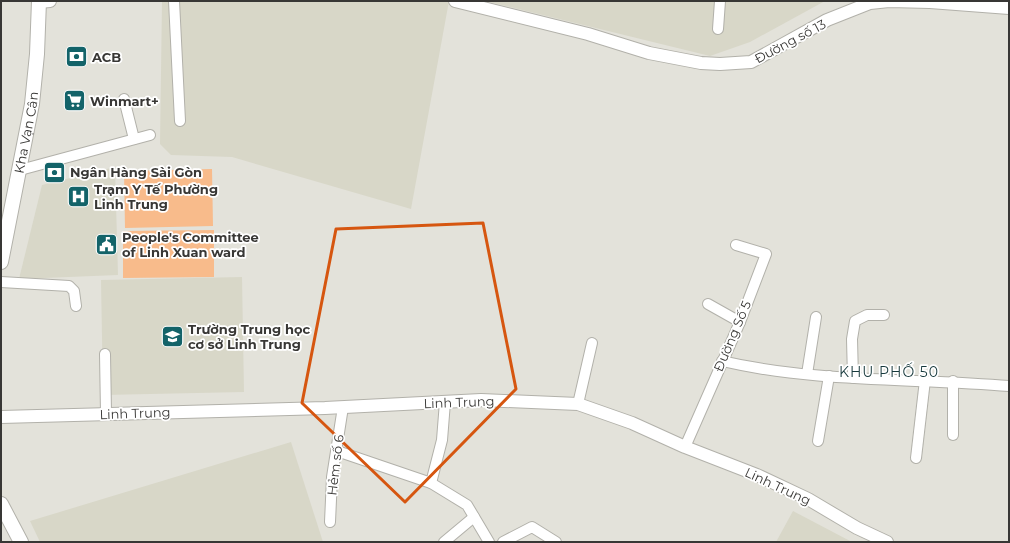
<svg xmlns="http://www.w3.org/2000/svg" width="1010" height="543" viewBox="0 0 1010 543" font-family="Montserrat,sans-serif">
<rect width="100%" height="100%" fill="#e3e2da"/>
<g fill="#d8d7c8">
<polygon points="162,1 449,1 411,209 232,157 171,155 160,144"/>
<polygon points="485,1 825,1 750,42 710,56"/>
<polygon points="115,167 118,275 19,279 42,185"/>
<polygon points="242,277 244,392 103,395 101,280"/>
<polygon points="291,442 323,542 40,542 30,521"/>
<polygon points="793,511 852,542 776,542"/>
</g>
<g fill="#f8bb8b">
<polygon points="212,169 213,226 125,228 124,171"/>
<polygon points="214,230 214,277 123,278 123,231"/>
</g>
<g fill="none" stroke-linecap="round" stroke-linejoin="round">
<defs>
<g id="minor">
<polyline points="174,1 180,121"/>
<polyline points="718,29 720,1"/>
<polyline points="124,99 134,139"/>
<polyline points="20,170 150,135"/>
<polyline points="1,282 69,286 74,291 76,306"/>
<polyline points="708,304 740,322"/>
<polyline points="105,354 106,413"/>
<path d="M 722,361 C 816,383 914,378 1009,386"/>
<polyline points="807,374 816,317"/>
<polyline points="853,378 852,339 855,321 867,315 884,315"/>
<polyline points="578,404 592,343"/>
<polyline points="953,435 953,381"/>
<polyline points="818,441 829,376"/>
<polyline points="685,447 740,322 766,254 736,245"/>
<polyline points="337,451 431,483 467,505 489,542"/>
<polyline points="916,458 925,380"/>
<polyline points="431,483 442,440 445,402"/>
<polyline points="330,522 332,477 343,407"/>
<polyline points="444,542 474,517"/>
<polyline points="503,542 532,527 556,542"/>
</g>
<g id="tertiary">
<polyline points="455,1 588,34 649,53 701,63 720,64 751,62 827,20 870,3 889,1 930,2 1009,8"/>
<polyline points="39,2 50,1"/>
<polyline points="1,417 325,408 481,400 578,404 632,423 685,447 757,475 808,499 857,528 887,542"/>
</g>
<g id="secondary">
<path id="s1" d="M 1,262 L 32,104 L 37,54 L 39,1"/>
<polyline points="1,504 21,542"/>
</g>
</defs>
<use href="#minor" stroke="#b2b1aa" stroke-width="12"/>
<use href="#tertiary" stroke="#b2b1aa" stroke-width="14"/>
<use href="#secondary" stroke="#b2b1aa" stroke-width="16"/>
<use href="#minor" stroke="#fff" stroke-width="10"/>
<use href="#tertiary" stroke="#fff" stroke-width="12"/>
<use href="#secondary" stroke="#fff" stroke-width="14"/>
</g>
<path fill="none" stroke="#d65610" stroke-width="3" stroke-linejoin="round" d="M 483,223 L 516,389 L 405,502 L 302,403 L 336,229 Z"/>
<defs>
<symbol id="bank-square" viewBox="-11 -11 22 22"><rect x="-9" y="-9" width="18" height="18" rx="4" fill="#136369" stroke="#fff"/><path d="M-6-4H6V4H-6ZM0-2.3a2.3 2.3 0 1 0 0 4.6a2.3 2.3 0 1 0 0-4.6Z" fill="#fff"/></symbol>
<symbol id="supermarket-square" viewBox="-11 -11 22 22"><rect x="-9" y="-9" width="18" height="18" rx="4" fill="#136369" stroke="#fff"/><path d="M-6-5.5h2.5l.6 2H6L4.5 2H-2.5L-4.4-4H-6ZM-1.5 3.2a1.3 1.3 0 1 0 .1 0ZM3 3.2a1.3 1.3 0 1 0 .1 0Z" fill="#fff"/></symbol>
<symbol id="hospital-square" viewBox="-11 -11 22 22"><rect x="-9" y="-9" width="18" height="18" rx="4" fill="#136369" stroke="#fff"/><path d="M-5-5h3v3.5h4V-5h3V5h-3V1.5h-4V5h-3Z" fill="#fff"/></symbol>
<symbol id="civic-square" viewBox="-11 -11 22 22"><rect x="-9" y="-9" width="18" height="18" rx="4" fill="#136369" stroke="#fff"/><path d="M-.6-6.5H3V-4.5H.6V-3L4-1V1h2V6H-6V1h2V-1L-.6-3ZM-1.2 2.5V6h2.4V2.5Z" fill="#fff"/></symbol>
<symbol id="school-square" viewBox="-11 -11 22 22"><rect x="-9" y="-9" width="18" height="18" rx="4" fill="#136369" stroke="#fff"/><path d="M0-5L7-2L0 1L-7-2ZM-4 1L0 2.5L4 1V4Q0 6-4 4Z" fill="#fff"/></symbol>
</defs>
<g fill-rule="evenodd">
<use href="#bank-square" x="64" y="44" width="25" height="25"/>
<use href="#supermarket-square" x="62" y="88" width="25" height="25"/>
<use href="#bank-square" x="42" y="160" width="25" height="25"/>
<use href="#hospital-square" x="66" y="184" width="25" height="25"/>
<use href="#civic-square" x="94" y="232" width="25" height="25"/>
<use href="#school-square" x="160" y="324" width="25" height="25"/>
</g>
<g text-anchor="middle" stroke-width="3.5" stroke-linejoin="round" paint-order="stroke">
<g font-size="13" fill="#383735" stroke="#fff">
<text transform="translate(790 41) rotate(-28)" y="5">Đường số 13</text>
<text dy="5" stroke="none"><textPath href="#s1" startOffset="132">Kha Vạn Cân</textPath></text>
<text transform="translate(732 336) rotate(-67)" y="5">Đường Số 5</text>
<text transform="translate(459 402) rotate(-2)" y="5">Linh Trung</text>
<text transform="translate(135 413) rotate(-2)" y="5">Linh Trung</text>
<text transform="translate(335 465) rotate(-83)" y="5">Hẻm số 6</text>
<text transform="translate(778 486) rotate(25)" y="5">Linh Trung</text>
</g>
<g font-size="13" font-weight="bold" fill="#383735" stroke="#fff" text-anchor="start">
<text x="92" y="62">ACB</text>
<text x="90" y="106">Winmart+</text>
<text x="70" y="177">Ngân Hàng Sài Gòn</text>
<text x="94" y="194">Trạm Y Tế Phường<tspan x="94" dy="15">Linh Trung</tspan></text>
<text x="122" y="242">People's Committee<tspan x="122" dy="15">of Linh Xuan ward</tspan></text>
<text x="188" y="334">Trường Trung học<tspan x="188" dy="15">cơ sở Linh Trung</tspan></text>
</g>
<g font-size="14" letter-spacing="1" fill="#17393c" stroke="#fff">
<text x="889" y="377">KHU PHỐ 50</text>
</g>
</g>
<rect width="1010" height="543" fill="none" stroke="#383735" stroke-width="4"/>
</svg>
